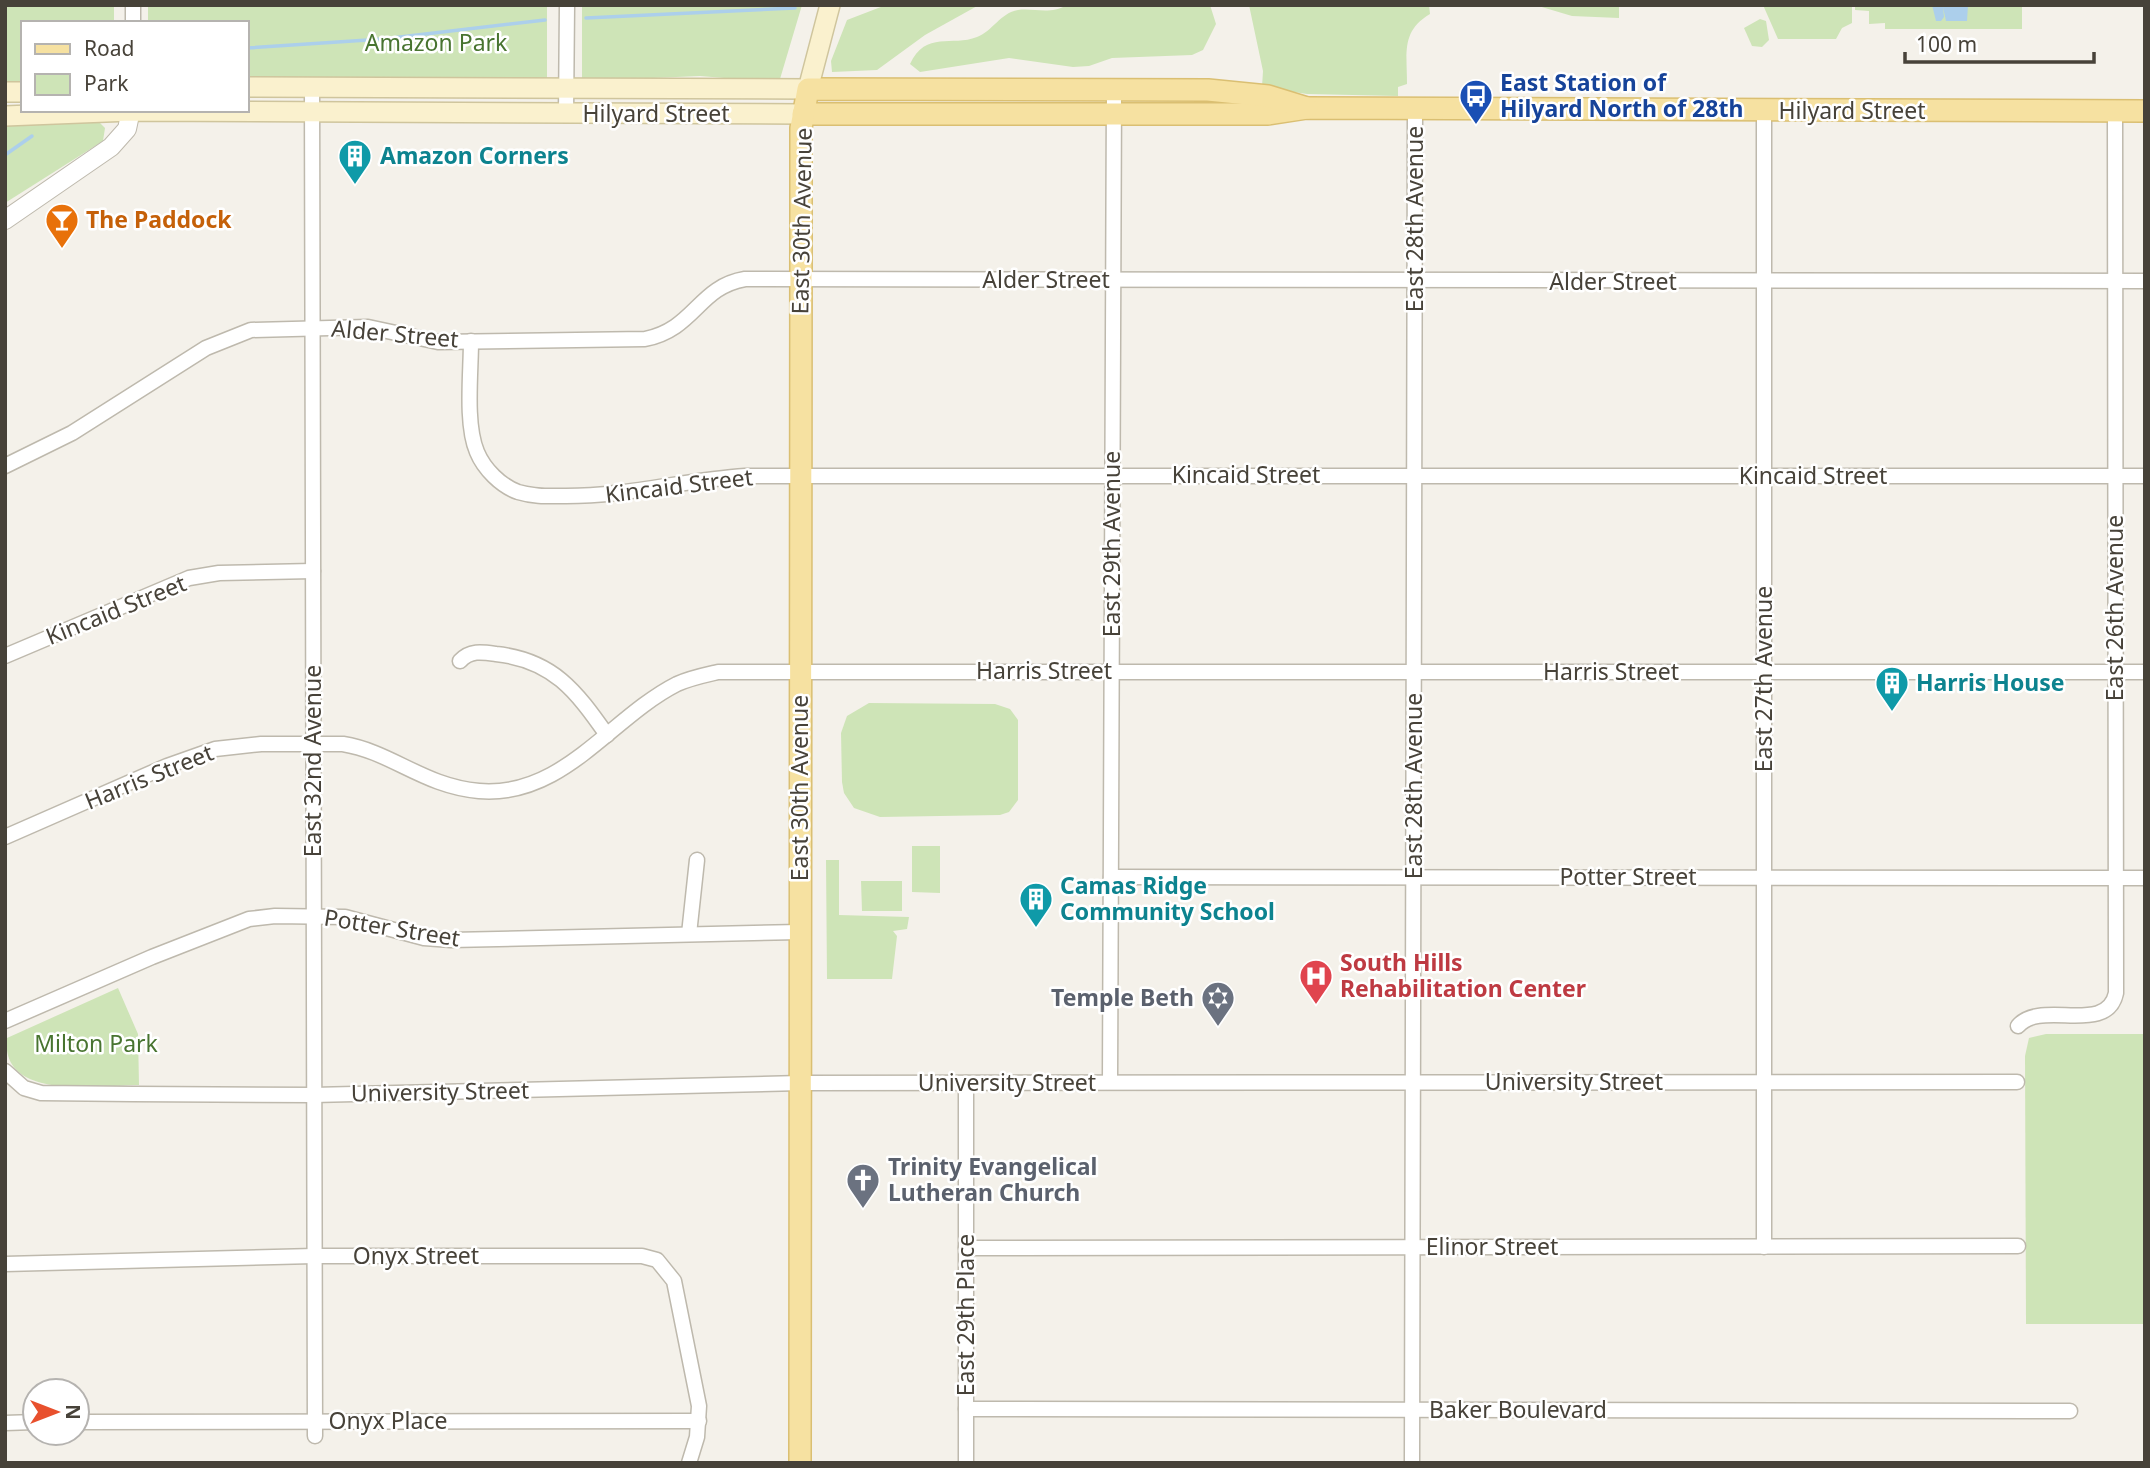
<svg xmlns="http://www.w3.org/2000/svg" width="2150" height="1468" viewBox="0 0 2150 1468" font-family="'Noto Sans',sans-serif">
<rect width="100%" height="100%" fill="#f4f1ea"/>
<g fill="#cee4b7">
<polygon points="5,5 114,5 114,23 23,23 23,84 5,85"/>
<polygon points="148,5 547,5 547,80 247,81 247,23 148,23"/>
<polygon points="582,5 802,5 780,79 774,82 700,76 582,81"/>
<polygon points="886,5 979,5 925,35 877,70 832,72 831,61 847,20"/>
<path d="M 1067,5 L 1210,5 L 1216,24 L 1203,50 L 1192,55 L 1112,58 L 1089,66 L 1073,67 L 1009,58 L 920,72 L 910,64 C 926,30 952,47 977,37 C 993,31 1000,13 1018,10 C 1035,8 1050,15 1067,5 Z"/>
<path d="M 1249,5 L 1429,5 L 1430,14 C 1401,31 1407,53 1407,84 L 1398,87 L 1398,96 L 1307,94 L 1262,87 L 1263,71 Z"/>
<polygon points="1535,5 1619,5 1619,18 1572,16"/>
<polygon points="1763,5 1852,5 1852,23 1842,28 1836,39 1778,39"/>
<polygon points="1855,5 2022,5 2022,29 1885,29 1885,23 1869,24 1869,11 1855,10"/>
<polygon points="1760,19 1766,21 1769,40 1762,47 1752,46 1744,28"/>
<polygon points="97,120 105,128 103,141 5,203 5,125"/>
<polygon points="869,703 995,704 1010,709 1018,720 1018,800 1009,812 1000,815 880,817 854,808 844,793 842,782 841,733 847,716"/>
<polygon points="912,846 940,846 940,893 912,892"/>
<polygon points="826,860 839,860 839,915 909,917 907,929 893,931 897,936 892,979 827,979"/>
<polygon points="861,881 902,881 902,911 862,911"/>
<path d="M 118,988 L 138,1034 L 139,1085 C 99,1085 0,1102 7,1038 Z"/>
<polygon points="2046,1034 2145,1034 2145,1324 2026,1324 2025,1056 2029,1038"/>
</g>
<polygon fill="#accfeb" points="1968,5 1967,21 1946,21 1943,7 1944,17 1941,21 1936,21 1932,5"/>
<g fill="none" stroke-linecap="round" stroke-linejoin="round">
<g stroke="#accfeb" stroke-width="3.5">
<polyline points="586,18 795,8"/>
<polyline points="247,48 383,39 545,20"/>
<polyline points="5,155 32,136"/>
</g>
<defs>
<g id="minor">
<polyline points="133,5 133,23"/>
<polyline points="312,87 315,1436"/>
<polyline points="566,114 567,5"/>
<path d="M 471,341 C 471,373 465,424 477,452 C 484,469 501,486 518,492 C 534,497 550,496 566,496 C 627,496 685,480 745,476 L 2145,476"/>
<path d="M 5,466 L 72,433 L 206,348 L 251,330 L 368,327 L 438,342 L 645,339 C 695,329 698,287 745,279 L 2145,281"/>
<polyline points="5,656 189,578 219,573 313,571"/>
<path d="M 460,661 C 470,650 482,652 496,654 C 553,660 576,691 607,735"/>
<path d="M 5,837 L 167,766 L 215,749 L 261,744 L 343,744 C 392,752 423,786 479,791 C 563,798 610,718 677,684 C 690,678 705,675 718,672 L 2145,672"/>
<polyline points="1111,877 2145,878"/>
<polyline points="689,934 697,860"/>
<polyline points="5,1021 152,957 249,919 275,916 345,917 424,938 451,940 800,932"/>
<path d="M 2018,1026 C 2041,999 2107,1036 2116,993 L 2115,111"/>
<polyline points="5,1071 24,1088 41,1093 133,1094 313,1095 801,1083 2017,1082"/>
<polyline points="1110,1082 1114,89"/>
<polyline points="1764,1247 1764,111"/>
<polyline points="966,1248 2018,1246"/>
<polyline points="5,1264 314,1256 642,1256 657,1260 674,1281 699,1406 697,1437 689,1463"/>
<polyline points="966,1409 2070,1411"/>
<polyline points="77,1422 699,1421"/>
<polyline points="5,1423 35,1422"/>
<polyline points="966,1463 966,1083"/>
<polyline points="1412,1463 1415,110"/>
</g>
<polyline id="tertiary" points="5,220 111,147 127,129 131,110"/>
<g id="secondary">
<polyline points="247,87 808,89 830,5"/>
<polyline points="5,92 23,92"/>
<polyline points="5,116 131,111 803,114"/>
</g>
<g id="primary">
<polyline points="803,114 1268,114 1307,108 2145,111"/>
<polyline points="800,1463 801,220 801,128 808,89 1208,90 1268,96 1307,108"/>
</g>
</defs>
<use href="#minor" stroke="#beb9ad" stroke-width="17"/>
<use href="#tertiary" stroke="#beb9ad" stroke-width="20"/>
<use href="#secondary" stroke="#cfc59d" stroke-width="22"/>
<use href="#primary" stroke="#dabf72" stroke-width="24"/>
<use href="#minor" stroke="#fff" stroke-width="14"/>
<use href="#tertiary" stroke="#fff" stroke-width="18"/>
<use href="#secondary" stroke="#faf1ce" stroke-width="19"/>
<use href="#primary" stroke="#f6e1a1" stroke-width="21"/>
</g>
<defs>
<symbol id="bus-pin" viewBox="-11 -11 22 30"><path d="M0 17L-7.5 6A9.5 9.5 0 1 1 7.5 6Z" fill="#1a4fb4" stroke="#fff"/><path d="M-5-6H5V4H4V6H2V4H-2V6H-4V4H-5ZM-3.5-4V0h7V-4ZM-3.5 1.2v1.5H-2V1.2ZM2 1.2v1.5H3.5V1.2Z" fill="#fff"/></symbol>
<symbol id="building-pin" viewBox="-11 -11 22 30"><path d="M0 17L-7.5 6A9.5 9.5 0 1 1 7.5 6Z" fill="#0f9aa8" stroke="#fff"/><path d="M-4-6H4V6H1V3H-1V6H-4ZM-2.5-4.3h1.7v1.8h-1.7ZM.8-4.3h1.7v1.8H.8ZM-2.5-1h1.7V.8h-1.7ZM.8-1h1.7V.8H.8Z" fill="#fff"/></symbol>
<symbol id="bar-pin" viewBox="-11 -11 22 30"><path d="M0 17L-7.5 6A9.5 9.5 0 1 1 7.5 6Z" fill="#e8710a" stroke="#fff"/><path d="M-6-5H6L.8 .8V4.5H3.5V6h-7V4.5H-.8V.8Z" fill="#fff"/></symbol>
<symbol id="hospital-pin" viewBox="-11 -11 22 30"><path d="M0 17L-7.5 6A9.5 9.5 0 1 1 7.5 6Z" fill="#e0444e" stroke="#fff"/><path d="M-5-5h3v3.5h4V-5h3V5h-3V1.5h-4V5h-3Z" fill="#fff"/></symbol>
<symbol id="synagogue-pin" viewBox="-11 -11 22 30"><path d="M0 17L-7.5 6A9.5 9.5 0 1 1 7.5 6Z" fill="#6b7280" stroke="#fff"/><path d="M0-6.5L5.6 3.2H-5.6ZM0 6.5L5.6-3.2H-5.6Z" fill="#fff"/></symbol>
<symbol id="church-pin" viewBox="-11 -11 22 30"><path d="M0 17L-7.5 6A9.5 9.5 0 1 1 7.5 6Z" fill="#6b7280" stroke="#fff"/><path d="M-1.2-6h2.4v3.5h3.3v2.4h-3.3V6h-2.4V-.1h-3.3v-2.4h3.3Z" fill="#fff"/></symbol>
</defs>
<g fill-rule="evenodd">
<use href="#bus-pin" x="1457" y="77" width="38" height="52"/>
<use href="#building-pin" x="336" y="137" width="38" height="52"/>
<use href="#bar-pin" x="43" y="201" width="38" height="52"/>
<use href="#building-pin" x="1873" y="664" width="38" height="52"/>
<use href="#building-pin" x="1017" y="880" width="38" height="52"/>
<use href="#hospital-pin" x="1297" y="957" width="38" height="52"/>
<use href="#synagogue-pin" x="1199" y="979" width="38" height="52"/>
<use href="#church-pin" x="844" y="1161" width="38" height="52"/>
</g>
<g text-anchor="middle" stroke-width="5" stroke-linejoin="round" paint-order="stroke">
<g font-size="23" fill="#487430" stroke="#fff">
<text x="436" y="51">Amazon Park</text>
<text x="96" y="1052">Milton Park</text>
</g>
<g font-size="23" font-weight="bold" fill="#164399" stroke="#fff" text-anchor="start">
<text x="1500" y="91">East Station of<tspan x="1500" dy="26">Hilyard North of 28th</tspan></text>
</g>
<g font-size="23" fill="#474239" stroke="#fff">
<text x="1852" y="119">Hilyard Street</text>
<text x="656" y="122">Hilyard Street</text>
<text transform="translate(1415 219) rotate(-90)" y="8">East 28th Avenue</text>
<text transform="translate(802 221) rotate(-89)" y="8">East 30th Avenue</text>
<text x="1046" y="288">Alder Street</text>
<text x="1613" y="290">Alder Street</text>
<text transform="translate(395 334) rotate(5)" y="8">Alder Street</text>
<text x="1246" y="483">Kincaid Street</text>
<text x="1813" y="484">Kincaid Street</text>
<text transform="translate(679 486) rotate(-7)" y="8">Kincaid Street</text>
<text transform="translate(1112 544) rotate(-90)" y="8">East 29th Avenue</text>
<text transform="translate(2115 608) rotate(-90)" y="8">East 26th Avenue</text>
<text transform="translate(116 610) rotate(-22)" y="8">Kincaid Street</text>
<text x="1044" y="679">Harris Street</text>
<text x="1611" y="680">Harris Street</text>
<text transform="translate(1764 679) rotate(-90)" y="8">East 27th Avenue</text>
<text transform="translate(313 761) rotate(-90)" y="8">East 32nd Avenue</text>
<text transform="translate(149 777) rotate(-22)" y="8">Harris Street</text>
<text transform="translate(1414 786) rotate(-90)" y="8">East 28th Avenue</text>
<text transform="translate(800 788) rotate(-90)" y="8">East 30th Avenue</text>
<text x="1628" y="885">Potter Street</text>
<text transform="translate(392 928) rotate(9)" y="8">Potter Street</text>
<text x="1574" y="1090">University Street</text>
<text x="1007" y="1091">University Street</text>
<text transform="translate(440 1092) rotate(-1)" y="8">University Street</text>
<text x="1492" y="1255">Elinor Street</text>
<text x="416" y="1264">Onyx Street</text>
<text transform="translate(966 1315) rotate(-90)" y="8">East 29th Place</text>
<text x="1518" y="1418">Baker Boulevard</text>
<text x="388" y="1429">Onyx Place</text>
</g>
<g font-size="23" font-weight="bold" fill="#0d838f" stroke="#fff" text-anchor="start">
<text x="380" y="164">Amazon Corners</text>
<text x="1916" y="691">Harris House</text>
<text x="1060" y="894">Camas Ridge<tspan x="1060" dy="26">Community School</tspan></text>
</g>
<g font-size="23" font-weight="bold" fill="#c56008" stroke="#fff" text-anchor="start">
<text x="86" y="228">The Paddock</text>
</g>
<g font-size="23" font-weight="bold" fill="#be3a42" stroke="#fff" text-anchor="start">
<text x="1340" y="971">South Hills<tspan x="1340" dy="26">Rehabilitation Center</tspan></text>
</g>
<g font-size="23" font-weight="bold" fill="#5b616d" stroke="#fff" text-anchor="end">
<text x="1194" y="1006">Temple Beth</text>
<text x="888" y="1175" text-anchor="start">Trinity Evangelical<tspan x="888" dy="26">Lutheran Church</tspan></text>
</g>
</g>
<rect width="2150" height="1468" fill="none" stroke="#474239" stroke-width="14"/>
<rect x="21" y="21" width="228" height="91" fill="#ffffff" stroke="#b5b3b0" stroke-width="2"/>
<rect x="35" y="44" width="35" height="10" fill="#f6e1a1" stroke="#b5b3b0" stroke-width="2"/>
<text x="84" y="56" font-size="21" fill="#474239">Road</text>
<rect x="35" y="74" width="35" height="21" fill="#cee4b7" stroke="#b5b3b0" stroke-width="2"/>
<text x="84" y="91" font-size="21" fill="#474239">Park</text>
<g transform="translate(56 1412) rotate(90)"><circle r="33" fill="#ffffff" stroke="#b5b3b0" stroke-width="2"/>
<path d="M0-5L12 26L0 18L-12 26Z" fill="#e8502d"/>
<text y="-10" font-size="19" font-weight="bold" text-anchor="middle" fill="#474239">N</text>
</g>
<path d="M1905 52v10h189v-10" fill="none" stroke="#474239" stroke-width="3.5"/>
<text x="1916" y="52" font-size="21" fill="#474239" stroke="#ffffff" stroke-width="5" paint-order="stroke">100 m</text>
</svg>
